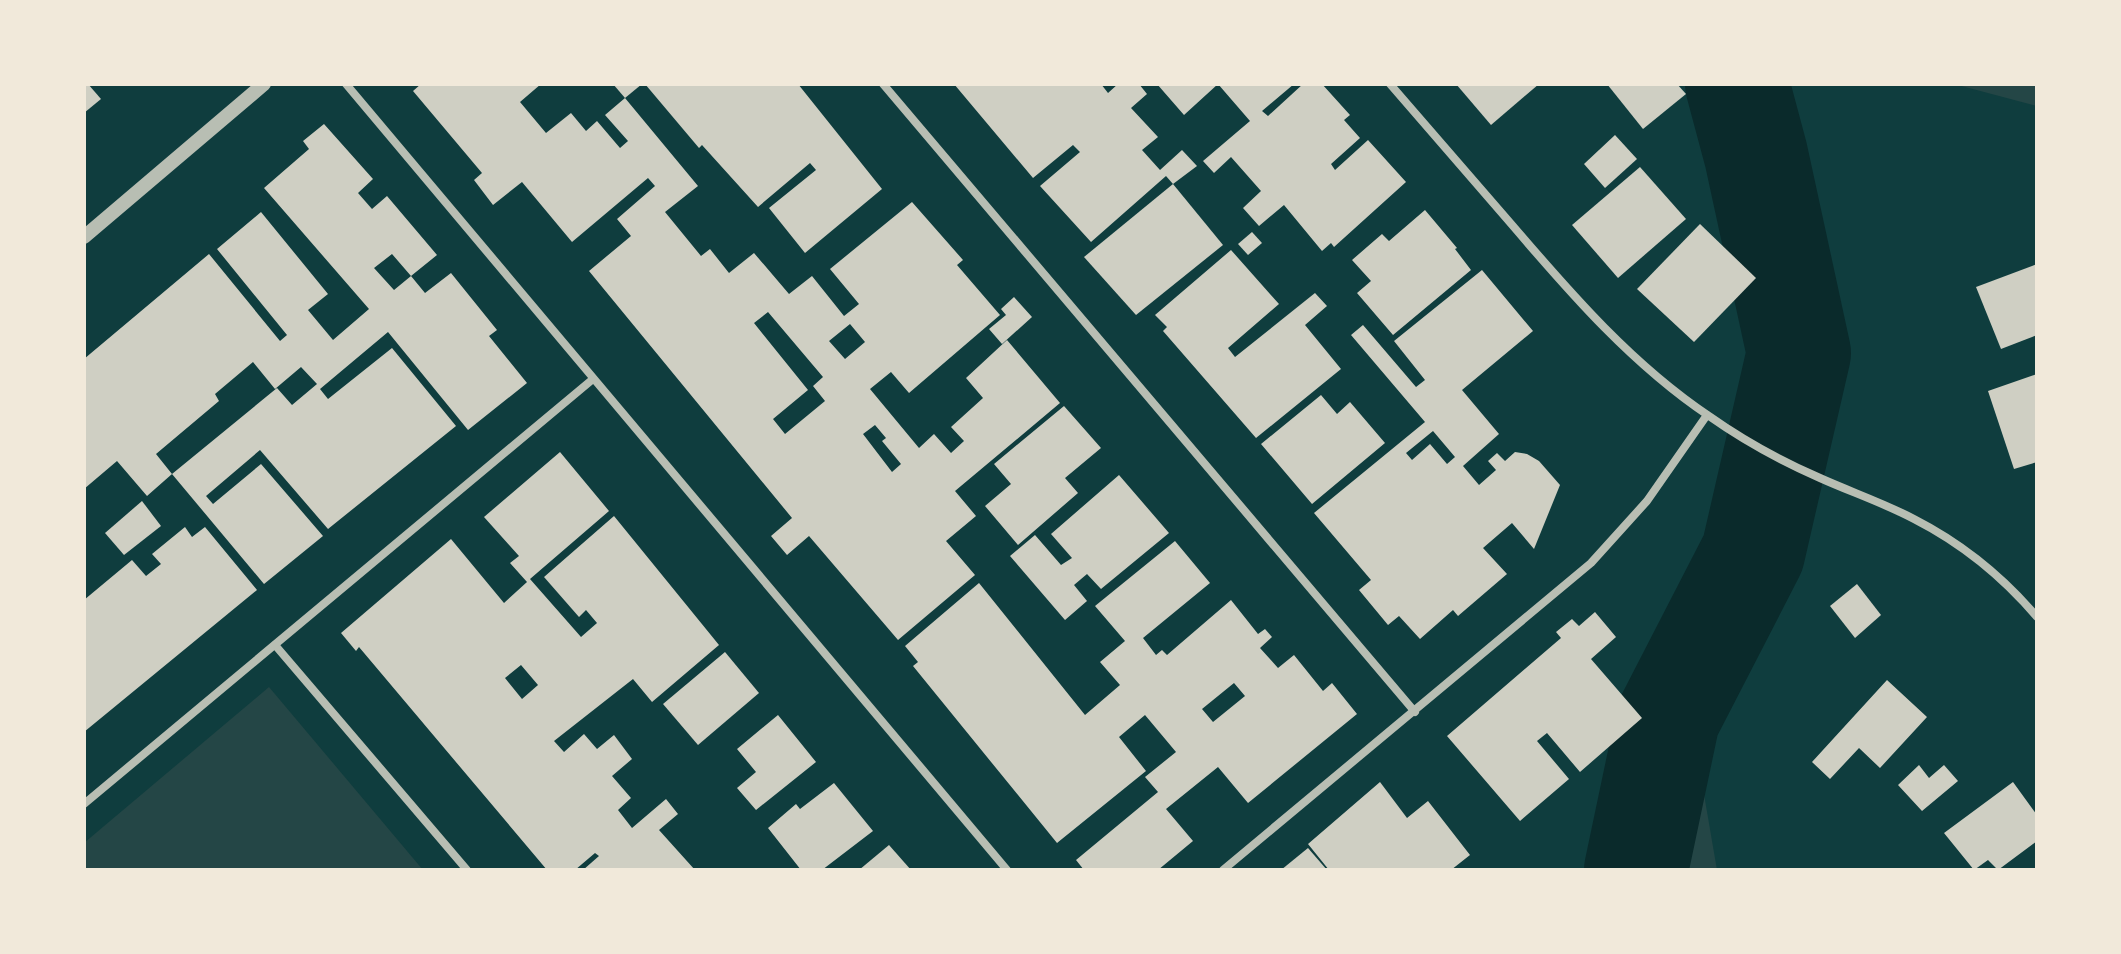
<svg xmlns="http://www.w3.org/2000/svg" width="2121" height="954" viewBox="0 0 2121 954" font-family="Karla,sans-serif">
<rect width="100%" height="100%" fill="#0f3d3e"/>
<g fill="#244646">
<polygon points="1954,84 2037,84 2037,106"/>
<polygon points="269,687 423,870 84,870 84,843"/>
<polygon points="1694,736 1717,870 1587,870"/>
</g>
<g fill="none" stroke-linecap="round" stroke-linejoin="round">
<polyline stroke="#0a2a2b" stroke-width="104" points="1636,870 1668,718 1753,553 1799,353 1756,155 1737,84"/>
</g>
<g fill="#cfcfc3" fill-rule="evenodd">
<polygon points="84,84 88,84 101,99 84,113"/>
<path d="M 421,84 L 541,84 L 520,102 L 546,133 L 571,113 L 586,131 L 597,121 L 620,148 L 628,141 L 605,115 L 625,98 L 698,186 L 665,212 L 701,256 L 710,249 L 729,273 L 754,253 L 789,294 L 812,276 L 844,316 L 859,304 L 830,269 L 912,202 L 963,260 L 957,265 L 1000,315 L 909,393 L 891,372 L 870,389 L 919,448 L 934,434 L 951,453 L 964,441 L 951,427 L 983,398 L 966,378 L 1007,340 L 1060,403 L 955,491 L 976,516 L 946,541 L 975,575 L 898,640 L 809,536 L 787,555 L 771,536 L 792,518 L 589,271 L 631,236 L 617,219 L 655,186 L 648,178 L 572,242 L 522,182 L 493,205 L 474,180 L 482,173 L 413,91 ZM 768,312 L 823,377 L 813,386 L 825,401 L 785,434 L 773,419 L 808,390 L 754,323 ZM 850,324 L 865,342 L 845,359 L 829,341 ZM 875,425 L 886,438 L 882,441 L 901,464 L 892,472 L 863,434 Z"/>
<polygon points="613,84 642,84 625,98"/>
<polygon points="645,84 798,84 882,189 805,253 769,208 816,170 810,163 758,207 702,145 699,148"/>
<polygon points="954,84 1101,84 1108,93 1118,84 1139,84 1147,94 1131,108 1158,137 1142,150 1160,170 1182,150 1197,166 1173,184 1166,176 1091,242 1040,186 1080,152 1073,145 1033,178"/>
<polygon points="1157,84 1294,84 1262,111 1268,116 1303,84 1322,84 1350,115 1344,120 1360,138 1331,164 1335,170 1368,140 1406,182 1334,247 1331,243 1322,251 1284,205 1259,226 1243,208 1261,191 1231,157 1214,173 1203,161 1250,121 1218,84 1184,115"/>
<polygon points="1456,84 1539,84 1491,125"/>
<polygon points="1607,84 1677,84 1686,94 1643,129"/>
<polygon points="324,124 373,179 358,193 372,209 387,196 437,255 411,276 392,254 374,268 394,290 411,276 425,293 451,273 497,330 489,336 527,383 468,430 388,332 320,389 328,399 392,348 456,426 328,529 260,450 206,496 213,504 261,464 323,536 264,584 172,474 277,388 292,405 317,384 301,367 275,389 253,362 215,394 219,401 156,454 172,474 147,496 117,461 84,489 84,359 209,254 280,341 287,335 217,249 261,212 328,294 308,310 333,340 369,309 264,188 309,149 303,141"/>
<polygon points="1615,135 1637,159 1605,188 1584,164"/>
<polygon points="1640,167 1686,219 1618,278 1572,225"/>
<polygon points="1173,184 1223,245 1136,315 1084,257"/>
<polygon points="1425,210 1457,248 1455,249 1471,270 1393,335 1357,293 1371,281 1352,260 1382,234 1389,241"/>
<polygon points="1700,224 1756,278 1694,342 1637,289"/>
<polygon points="1252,232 1262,243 1248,255 1238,244"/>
<polygon points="1231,250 1279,304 1228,348 1235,357 1315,293 1327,306 1305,325 1341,369 1256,438 1163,331 1167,327 1155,315"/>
<polygon points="2037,264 2037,335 2001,349 1976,287"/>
<path d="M 1482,270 L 1533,331 L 1462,390 L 1499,434 L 1463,466 L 1479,485 L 1496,470 L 1488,461 L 1497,453 L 1505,461 L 1515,452 L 1527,454 L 1539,461 L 1560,485 L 1534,549 L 1512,523 L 1483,548 L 1507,574 L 1458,616 L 1453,610 L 1420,639 L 1399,616 L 1388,625 L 1359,590 L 1371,580 L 1314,513 L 1425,422 L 1351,335 L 1363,325 L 1416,387 L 1425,380 L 1394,341 ZM 1433,431 L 1455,457 L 1447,464 L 1430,444 L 1412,460 L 1406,453 Z"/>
<polygon points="1014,297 1032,317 1002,344 989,329 1006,315 1001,309"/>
<polygon points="2037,374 2037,462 2014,469 1988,391"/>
<polygon points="1321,395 1337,414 1350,402 1385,443 1312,504 1261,444"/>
<polygon points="1064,406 1101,448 1065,478 1078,493 1018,545 985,506 1011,484 994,464"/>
<path d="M 560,452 L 609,511 L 530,579 L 581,637 L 597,623 L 586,610 L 579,617 L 544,577 L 614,516 L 719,645 L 652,702 L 633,679 L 554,741 L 564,752 L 584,734 L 597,749 L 614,735 L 632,759 L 612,776 L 631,798 L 618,810 L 632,828 L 666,799 L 678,814 L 659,830 L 695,870 L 583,870 L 599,856 L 595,853 L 575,870 L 547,870 L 359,647 L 356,651 L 341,633 L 451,539 L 504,603 L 527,582 L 510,563 L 519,556 L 484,517 ZM 521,665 L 538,685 L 522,699 L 505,678 Z"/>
<polygon points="1119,475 1169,533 1101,589 1087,574 1074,585 1087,601 1065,620 1010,556 1035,535 1061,565 1072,558 1051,534"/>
<polygon points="142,501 161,526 124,555 105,533"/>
<polygon points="185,527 192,537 205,527 257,590 84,732 84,600 132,560 146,576 161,564 152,554"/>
<path d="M 1175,541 L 1210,583 L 1143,638 L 1156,655 L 1162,650 L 1167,655 L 1231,600 L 1258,634 L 1265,629 L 1272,637 L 1260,648 L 1278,668 L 1294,655 L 1323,691 L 1332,683 L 1357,714 L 1248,803 L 1218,767 L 1166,809 L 1193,841 L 1158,870 L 1084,870 L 1076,860 L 1158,792 L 1145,777 L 1176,752 L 1145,715 L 1119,737 L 1146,771 L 1057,843 L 913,666 L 918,662 L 905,646 L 979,583 L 1085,715 L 1120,685 L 1100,662 L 1125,641 L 1095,606 ZM 1234,683 L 1245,696 L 1213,722 L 1202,709 Z"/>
<polygon points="1857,584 1881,615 1855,638 1830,606"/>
<polygon points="1595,612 1616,637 1591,659 1642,718 1580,772 1547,733 1537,741 1569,779 1520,821 1447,736 1561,638 1556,632 1572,619 1579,626"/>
<polygon points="725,652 759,693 698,745 663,704"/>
<polygon points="1887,680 1927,717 1880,768 1859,748 1830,779 1812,762"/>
<polygon points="778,715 816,762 756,810 737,788 756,772 737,749"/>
<polygon points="1919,765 1929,778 1944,765 1958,781 1922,811 1898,785"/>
<polygon points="1380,782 1407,818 1428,801 1470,855 1451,870 1329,870 1308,844"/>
<polygon points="2013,782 2037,815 2037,841 1998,870 1988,860 1974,870 1944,833"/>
<polygon points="834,783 873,831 822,870 801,870 768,828 796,804 800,809"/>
<polygon points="889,845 911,870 859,870"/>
<polygon points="1308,848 1327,870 1281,870"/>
</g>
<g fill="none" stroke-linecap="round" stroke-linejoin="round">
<g stroke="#b8beb3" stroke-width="8">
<polyline points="346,84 1007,870"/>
<polyline points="883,84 1415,712"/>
<path d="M 1390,84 C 1431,131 1472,179 1513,226 C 1572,295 1633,365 1709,416 C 1743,440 1781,461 1820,478 C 1851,492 1884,503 1914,519 C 1961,543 2003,577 2037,617"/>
<polyline points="275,645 467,870"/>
<polyline points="84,804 593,379"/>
<polyline points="1223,870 1591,563 1647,501 1707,415"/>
</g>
<polyline stroke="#b8beb3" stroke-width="14" points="84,237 264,84"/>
</g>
<rect width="2121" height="954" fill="none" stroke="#f1e9da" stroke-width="172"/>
</svg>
